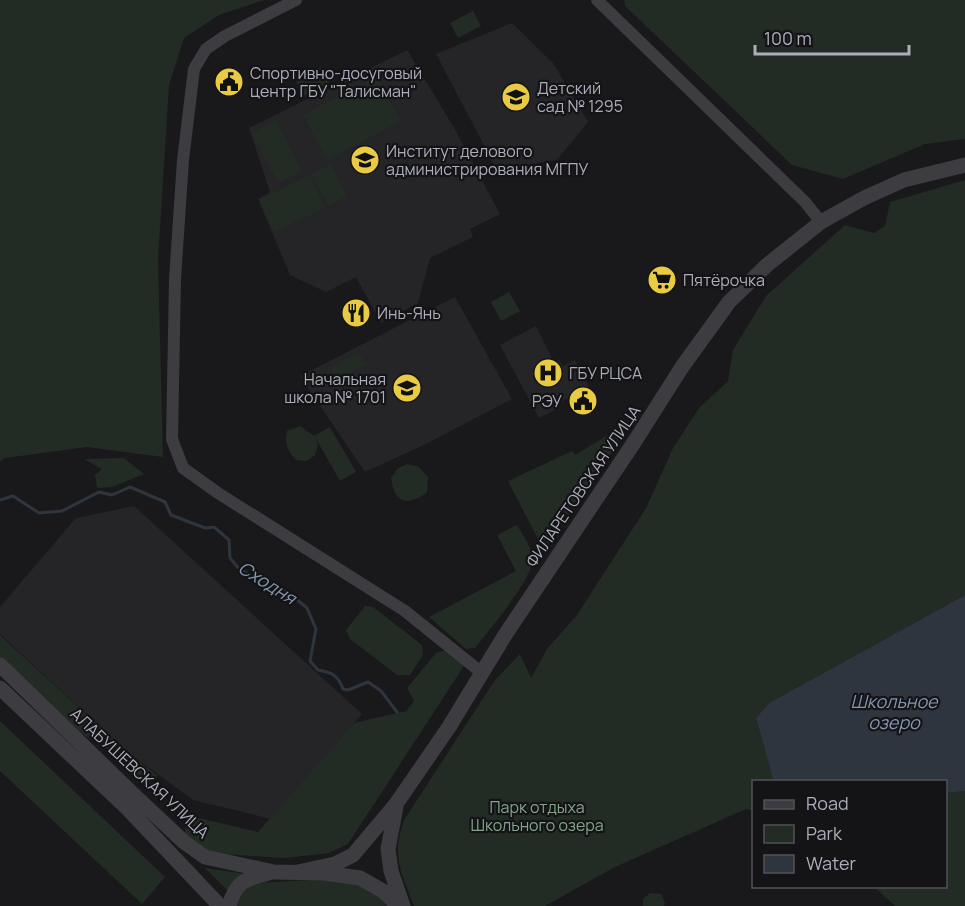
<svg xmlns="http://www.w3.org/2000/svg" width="965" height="906" viewBox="0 0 965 906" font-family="Manrope,sans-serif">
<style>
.built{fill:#252528}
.green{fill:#232b25}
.water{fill:#2f353e}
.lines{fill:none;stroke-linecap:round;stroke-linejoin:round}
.stream{stroke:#2f353e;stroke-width:3}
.minor{stroke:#3c3c41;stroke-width:12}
.tertiary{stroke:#3c3c41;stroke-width:15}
.labels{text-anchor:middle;stroke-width:4.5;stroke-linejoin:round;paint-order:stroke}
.poi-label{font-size:16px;fill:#acaeba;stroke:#141416;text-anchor:start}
.street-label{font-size:16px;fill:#acaeba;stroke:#141416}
.park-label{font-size:16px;fill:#84a38b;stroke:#141416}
.water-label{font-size:18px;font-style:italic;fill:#8596b2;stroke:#141416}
</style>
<rect width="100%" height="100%" fill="#19191b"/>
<!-- built -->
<path class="built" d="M512,23L553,63L588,122L557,160L497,170L436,54Z
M407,50L453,126L500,214L470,229L473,237L430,258L418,303L381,323L356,277L326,292L290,275L258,199L270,192L249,128Z
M455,297L512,399L426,444L365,472L300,376Z
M536,326L554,362L559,360L563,366L575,360L589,387L553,406L555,410L539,418L500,345Z
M134,506L362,714L271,819L193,800L125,750L0,634V607L76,518Z"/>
<!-- green -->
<path class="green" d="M0,0H264L219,15L184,38L169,85L158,259L163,457L87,447L5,458L0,461Z
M624,0H965V139L925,144L843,179L792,165L625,6Z
M473,11L481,26L458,38L450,23Z
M321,67L329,82L304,96L296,81Z
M377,76L401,121L327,160L303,115Z
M276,120L302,171L278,183L252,133Z
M331,164L347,196L328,206L311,174Z
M310,175L325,208L274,232L259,200Z
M965,180V595L769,703L756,718L773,779L776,781L754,782L753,811L746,809L615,867L545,906H414C401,871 391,857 404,820L495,680L520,654L531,678L547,649L577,615L646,508L673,448L699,408L728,381L733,350L766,296L845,225L874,233L885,226L890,202Z
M509,292L520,311L501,321L491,302Z
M359,353L365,365L338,379L331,367Z
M300,426L314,436L330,427L356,472L340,481L315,437L318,445L315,455L307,461L296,460C288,451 284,443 287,431Z
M615,431L619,438V442L548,545L540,543L508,481L572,451L575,455Z
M124,458L144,474L112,487L97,488L95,475L102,469L84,459Z
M407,464L419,467L428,477L427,493C406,506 395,504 391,478L398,468Z
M517,525C522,534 533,549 533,559C532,579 489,631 475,648L466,649L429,617L516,571L497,535Z
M365,606L373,607L422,645L423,655L410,675H397L350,639L346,630Z
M0,635L126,751L158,776L148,784L109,750L76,730L0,658Z
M446,650L464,666L348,844L329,853L284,858L207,853L185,834L186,815L258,832L354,723L406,711L414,701L407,688L436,653Z
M0,721L165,877L142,904L0,771Z
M965,791V906H895L874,887L946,886V793Z
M205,868L246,874L229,892Z
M310,880C336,880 372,881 386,906H235L239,894L254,883Z
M650,893L661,894L665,903L664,906H643V899Z"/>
<!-- water -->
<path class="water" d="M965,595V791L946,793V782H776L773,779L756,718L769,703Z"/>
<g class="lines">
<!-- stream -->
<path class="stream" d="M0,500L13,496L39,513L62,511L99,492L112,495L130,487L165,502L171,515L205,528L214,527L229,540L230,558L240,570L270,583L289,593L307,608L316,629L310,661L318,670C331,672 338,675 343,689L348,690L368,682L381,691L397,712"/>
<!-- minor -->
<path class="minor" d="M296,0L225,36L206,49L194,69L183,160L175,279L172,439L183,468L218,493L405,611L482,673
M597,0L805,202L821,222"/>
<!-- tertiary -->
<path class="tertiary" d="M0,665L137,798L184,842L205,857L274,872L324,873L360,878L383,891L398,906
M0,688L127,808L220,906
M396,807L388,849L391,871L403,906
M298,872L335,864L353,855L396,804L449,727L505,635L635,441L682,367L729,302L767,265L821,222L864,198L904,180L965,165
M229,906C236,881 245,879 269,873"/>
</g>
<!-- icons -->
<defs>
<g id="civic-disc" transform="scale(1.5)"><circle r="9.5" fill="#e8cb43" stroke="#141416"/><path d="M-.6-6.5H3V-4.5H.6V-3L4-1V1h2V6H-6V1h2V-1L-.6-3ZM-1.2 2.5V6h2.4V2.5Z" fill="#111"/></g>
<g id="school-disc" transform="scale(1.5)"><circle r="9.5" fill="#e8cb43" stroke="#141416"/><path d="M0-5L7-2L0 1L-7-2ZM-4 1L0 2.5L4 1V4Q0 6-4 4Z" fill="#111"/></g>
<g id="university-disc" transform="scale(1.5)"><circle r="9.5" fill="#e8cb43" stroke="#141416"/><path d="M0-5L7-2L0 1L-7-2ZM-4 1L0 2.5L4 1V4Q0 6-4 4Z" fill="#111"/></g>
<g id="supermarket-disc" transform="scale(1.5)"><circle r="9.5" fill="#e8cb43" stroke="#141416"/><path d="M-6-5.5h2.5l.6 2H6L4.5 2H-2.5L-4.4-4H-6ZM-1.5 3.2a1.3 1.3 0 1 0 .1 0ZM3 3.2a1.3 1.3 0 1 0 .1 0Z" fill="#111"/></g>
<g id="restaurant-disc" transform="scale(1.5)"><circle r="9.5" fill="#e8cb43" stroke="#141416"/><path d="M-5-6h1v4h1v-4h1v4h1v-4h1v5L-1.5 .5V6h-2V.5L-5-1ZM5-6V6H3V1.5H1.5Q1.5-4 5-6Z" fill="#111"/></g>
<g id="hospital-disc" transform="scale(1.5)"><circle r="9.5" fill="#e8cb43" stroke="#141416"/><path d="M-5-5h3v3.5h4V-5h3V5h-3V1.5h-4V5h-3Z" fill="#111"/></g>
</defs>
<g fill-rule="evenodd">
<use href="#civic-disc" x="229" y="82"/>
<use href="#school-disc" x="516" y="97"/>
<use href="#university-disc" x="365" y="160"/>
<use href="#supermarket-disc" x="662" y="280"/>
<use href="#restaurant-disc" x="356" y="313"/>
<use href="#hospital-disc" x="548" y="373"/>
<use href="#school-disc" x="407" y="388"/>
<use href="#civic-disc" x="583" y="401"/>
</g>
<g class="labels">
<!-- poi labels -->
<g class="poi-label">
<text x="250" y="79">Спортивно-досуговый<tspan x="250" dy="18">центр ГБУ "Талисман"</tspan></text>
<text x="537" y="94">Детский<tspan x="537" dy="18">сад № 1295</tspan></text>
<text x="386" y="157">Институт делового<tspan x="386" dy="18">администрирования МГПУ</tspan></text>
<text x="683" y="286">Пятёрочка</text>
<text x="377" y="319">Инь-Янь</text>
<text x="569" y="379">ГБУ РЦСА</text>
<text x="386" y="385" text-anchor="end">Начальная<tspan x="386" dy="18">школа № 1701</tspan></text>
<text x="562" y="407" text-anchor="end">РЭУ</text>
</g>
<!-- street labels -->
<g class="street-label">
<text transform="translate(583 486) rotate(-56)" y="6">ФИЛАРЕТОВСКАЯ УЛИЦА</text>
<text transform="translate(140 773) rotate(43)" y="6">АЛАБУШЕВСКАЯ УЛИЦА</text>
</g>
<!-- park labels -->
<g class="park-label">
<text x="537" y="813">Парк отдыха<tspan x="537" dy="18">Школьного озера</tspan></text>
</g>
<!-- water labels -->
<g class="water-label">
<text transform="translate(267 583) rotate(32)" y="6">Сходня</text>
<text x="894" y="708">Школьное<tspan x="894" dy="21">озеро</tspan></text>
</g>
</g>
<!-- legend -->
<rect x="752" y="780" width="195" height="108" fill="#141416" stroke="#515258" stroke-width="1.5"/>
<rect x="764" y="800" width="30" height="9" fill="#3c3c41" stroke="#515258" stroke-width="1.5"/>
<text x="806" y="810" font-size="18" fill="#acaeba">Road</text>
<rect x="764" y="825" width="30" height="18" fill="#232b25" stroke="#515258" stroke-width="1.5"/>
<text x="806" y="840" font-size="18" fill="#acaeba">Park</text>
<rect x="764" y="855" width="30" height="18" fill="#2f353e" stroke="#515258" stroke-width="1.5"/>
<text x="806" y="870" font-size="18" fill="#acaeba">Water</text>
<!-- scale -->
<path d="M755 45v9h154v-9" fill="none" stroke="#acaeba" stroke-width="3"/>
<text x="764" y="45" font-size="18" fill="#acaeba" stroke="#141416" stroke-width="4.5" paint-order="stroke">100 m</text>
</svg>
